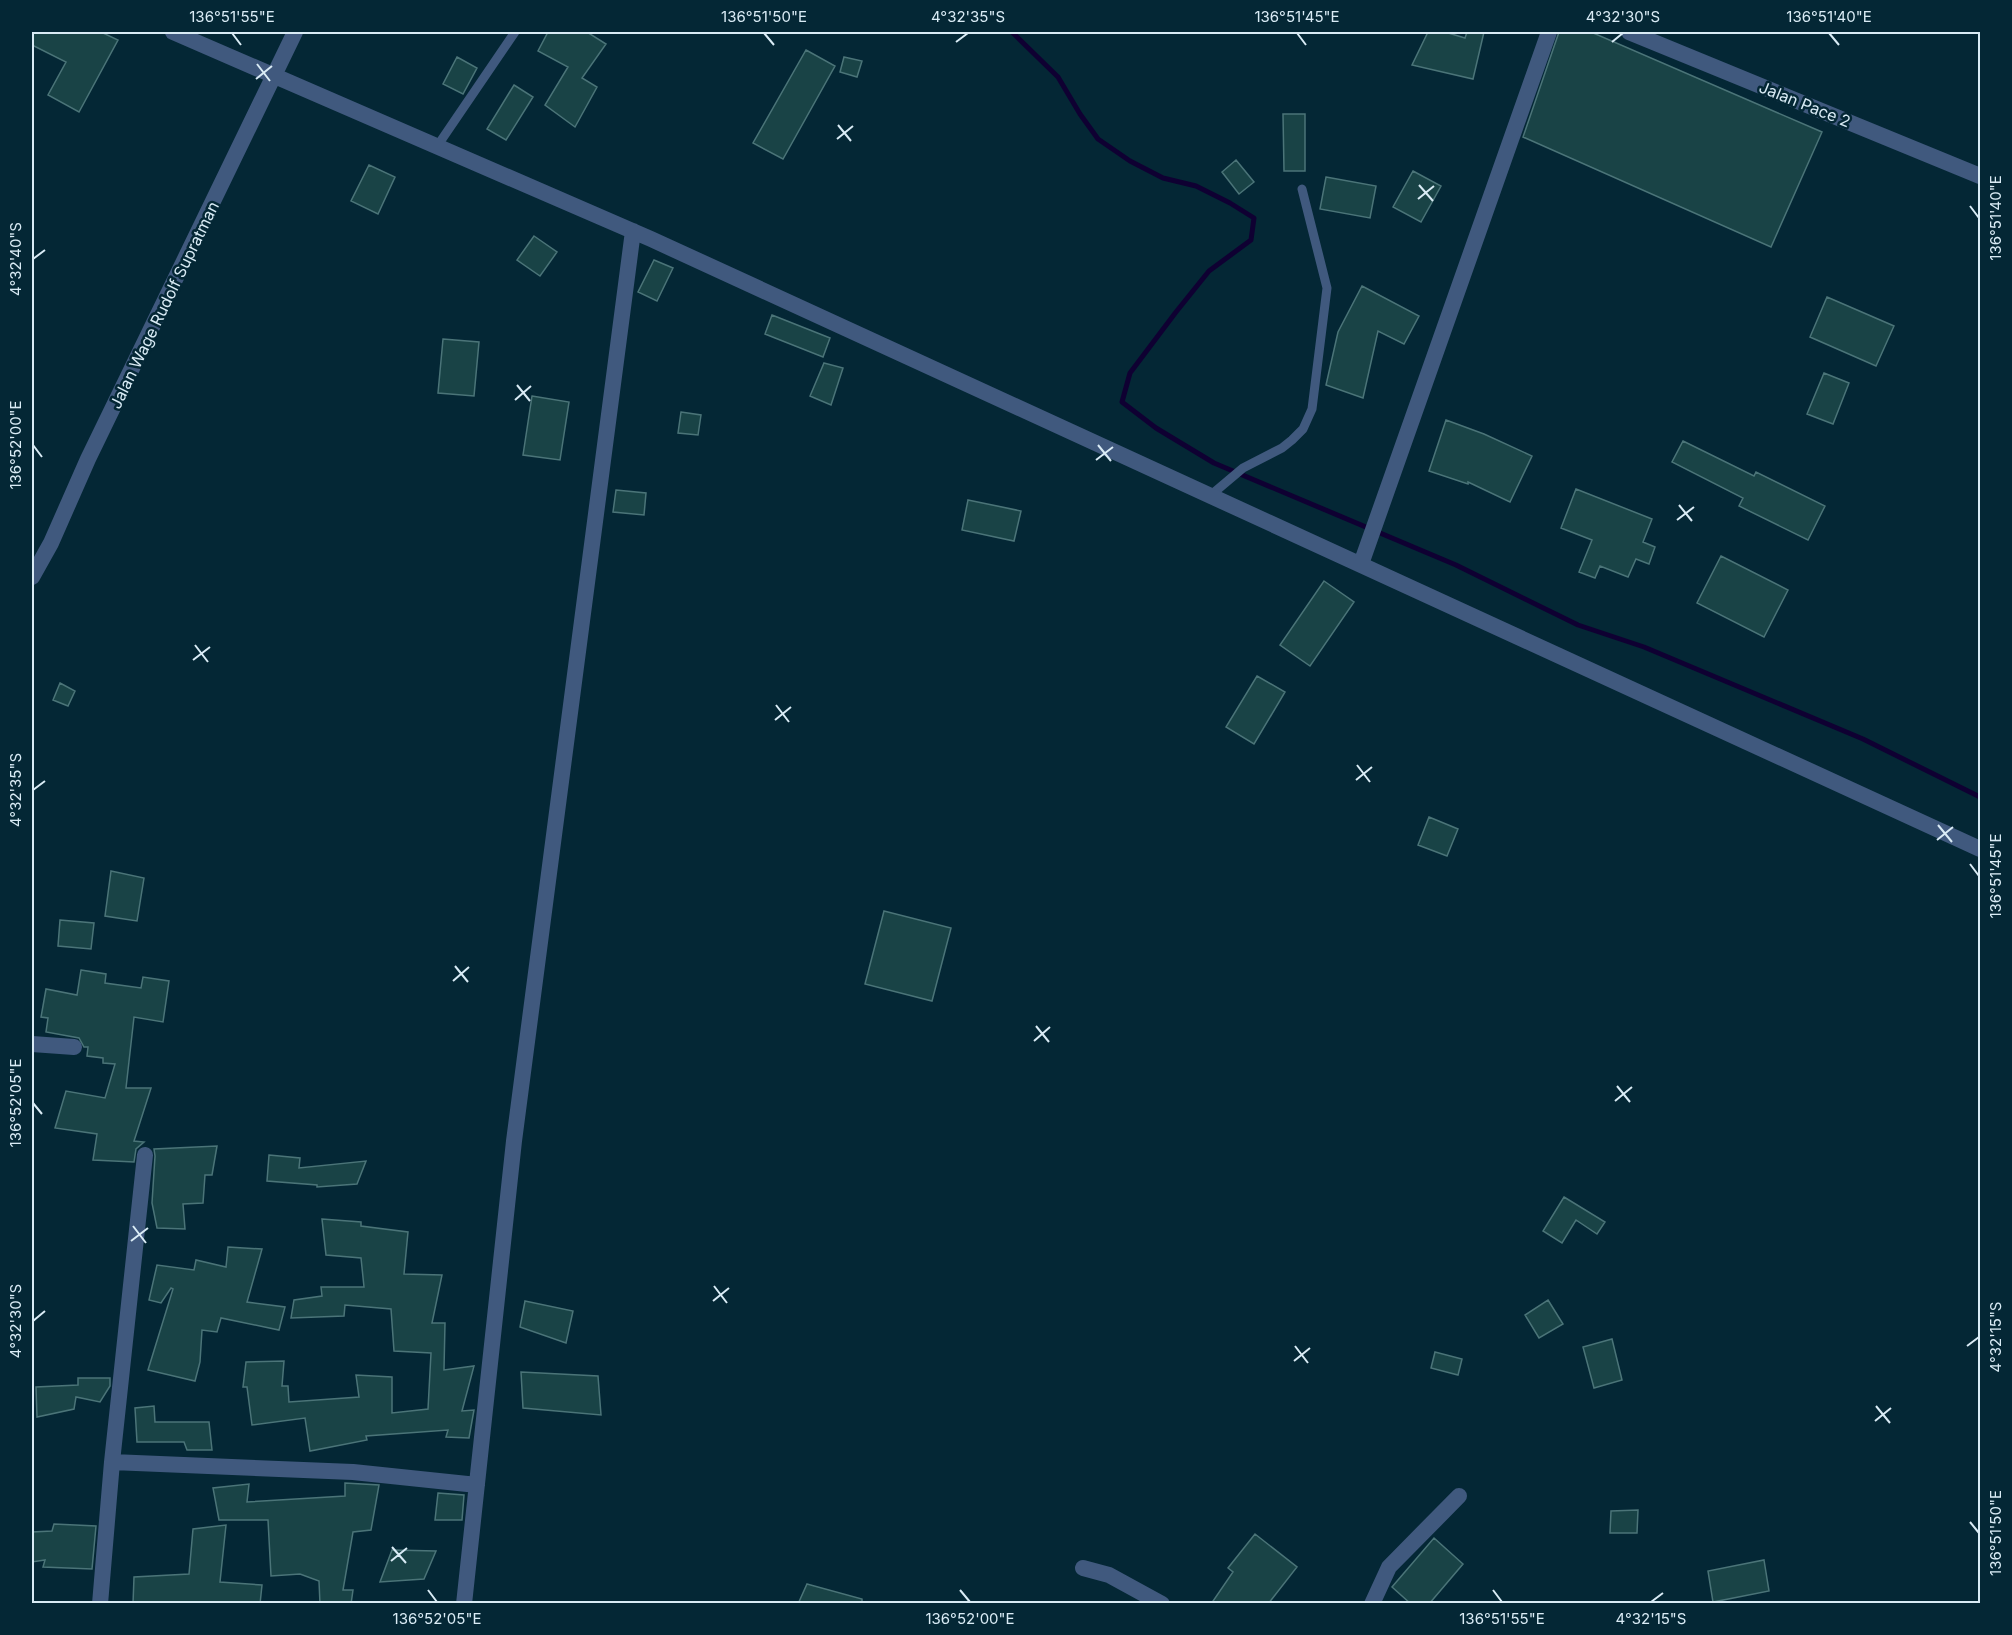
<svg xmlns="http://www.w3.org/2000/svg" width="2012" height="1635" viewBox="0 0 2012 1635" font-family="Inter,sans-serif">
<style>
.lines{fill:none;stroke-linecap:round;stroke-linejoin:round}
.stream{stroke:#0f0032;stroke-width:5}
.building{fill:#194346;stroke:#4b7478;stroke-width:1.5}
.service{stroke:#40597e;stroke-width:9}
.minor{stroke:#40597e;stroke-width:16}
.ticks{fill:none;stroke:#d9ebf5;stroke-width:2}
.labels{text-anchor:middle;stroke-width:5;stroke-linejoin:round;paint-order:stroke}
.street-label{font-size:16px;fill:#d9ebf5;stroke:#042735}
.neatline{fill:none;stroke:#d9ebf5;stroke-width:2}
.ticks-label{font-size:15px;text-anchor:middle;fill:#d9ebf5}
</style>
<rect width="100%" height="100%" fill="#042735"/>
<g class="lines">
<!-- stream -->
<path class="stream" d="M1012,32L1058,77L1080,114L1098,139L1130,161L1163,178L1196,186L1230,203L1254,218L1251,240L1209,271L1176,312L1130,373L1122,402L1156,428L1214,463L1456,565L1578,625L1644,647L1863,739L1980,797"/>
</g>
<!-- building -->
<path class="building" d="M32,32H101L118,40L79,112L48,95L66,62L32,45Z
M548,32H587L606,44L582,78L597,87L575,127L545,105L568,67L538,51Z
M1428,32H1445L1465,38L1467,32H1484L1473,79L1412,65Z
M1559,32H1591L1822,132L1771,247L1523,137Z
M806,50L835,66L783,159L753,143Z
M457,57L477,68L463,94L443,84Z
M844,57L862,61L857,77L840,72Z
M514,85L533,97L506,140L487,129Z
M1283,114H1305V171H1284Z
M1236,160L1254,182L1239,194L1222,172Z
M369,165L395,177L378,214L351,201Z
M1413,171L1441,186L1421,222L1393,207Z
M1326,177L1376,186L1370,218L1320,209Z
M534,236L557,252L540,276L517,260Z
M654,260L673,268L657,301L638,292Z
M1362,286L1419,316L1404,344L1378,331L1363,398L1326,385L1338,332Z
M1827,297L1894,326L1876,366L1810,337Z
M772,315L830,338L823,357L765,334Z
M443,339L479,342L474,396L438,393Z
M824,363L843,368L831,405L810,396Z
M1824,373L1849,383L1833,424L1807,414Z
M532,396L569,402L560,460L523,455Z
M681,412L701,415L698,435L678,433Z
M1446,420L1484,434L1532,456L1510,502L1468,482V484L1429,471Z
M1683,441L1754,476L1756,472L1825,506L1808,540L1739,506L1743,498L1672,462Z
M1576,489L1652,519L1643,542L1655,547L1649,564L1636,559L1628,577L1600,566L1595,578L1579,572L1592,540L1561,528Z
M616,490L646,493L644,515L613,512Z
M968,500L1021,511L1014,541L962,530Z
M1721,556L1788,590L1764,637L1697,603Z
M1324,581L1354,602L1310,666L1280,645Z
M1257,676L1285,692L1254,744L1226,727Z
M60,683L75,691L68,706L53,700Z
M1429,817L1458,829L1447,856L1418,845Z
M111,871L144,878L137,921L105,916Z
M884,911L951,928L932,1001L865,984Z
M60,920L94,923L91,949L58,946Z
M81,970L106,974L105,983L141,988L143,977L169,981L163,1022L134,1017L126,1088H151L134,1141L144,1142L136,1149L134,1162L93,1160L97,1134L55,1128L66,1091L105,1098L115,1064L103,1063V1058L87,1056L88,1047H84L79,1038L46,1032L48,1018L41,1017L46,989L77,995Z
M217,1146L212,1175H205L203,1203L183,1204L185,1229L157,1228L152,1203L155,1156L154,1149Z
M269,1155L300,1158L299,1168L366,1161L357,1184L317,1187V1185L267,1181Z
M1564,1197L1605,1222L1597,1234L1576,1220L1562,1243L1543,1231Z
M322,1219L361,1222V1226L408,1232L404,1274L442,1275L432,1323H445L444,1370L474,1366L462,1411L474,1410L469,1438L446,1437L448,1430L366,1436L367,1440L310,1451L305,1418L252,1425L247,1387H243L246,1362L284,1361L282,1386H288L289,1402L359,1397L356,1375L392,1377V1413L428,1409L431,1353L394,1351L391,1309L345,1305L344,1316L291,1318L294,1300L322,1296L321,1287H364L361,1258L326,1255Z
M228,1247L262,1249L247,1302L285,1307L279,1330L221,1318L217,1332L202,1330L200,1362L195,1381L148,1370L173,1289L171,1288L161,1303L149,1300L157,1265L194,1270L196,1260L226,1267Z
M1548,1300L1563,1324L1539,1338L1525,1315Z
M525,1301L573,1311L566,1343L520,1327Z
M1612,1339L1622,1380L1594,1388L1583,1347Z
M1435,1352L1462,1359L1458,1375L1431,1368Z
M521,1372L598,1376L601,1415L523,1408Z
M78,1378H110V1386L100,1402L76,1397L74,1409L37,1417L36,1387L78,1385Z
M154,1406L155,1422H209L212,1450H187L184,1442H137L135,1408Z
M345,1483L379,1485L371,1530L353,1532L343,1590H353L351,1604H320L319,1581L300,1574L271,1576L268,1520H219L213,1488L249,1484L247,1502L345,1496Z
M438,1493L464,1495L462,1520H435Z
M1638,1510L1637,1533H1610L1611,1511Z
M54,1524L96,1526L92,1569L43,1567L45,1560L32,1562V1532L52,1531Z
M226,1525L220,1582L262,1585L260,1604H133L134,1577L189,1574L193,1529Z
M1255,1534L1297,1567L1268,1604H1211L1233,1572L1228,1568Z
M1434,1538L1463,1564L1429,1604H1411L1392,1587Z
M392,1550L436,1551L424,1579L380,1582Z
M1764,1560L1769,1591L1713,1602L1708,1571Z
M807,1584L862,1599V1604H798Z"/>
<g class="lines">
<!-- service -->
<path class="service" d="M438,145L515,32
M1211,495L1243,468L1282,448L1292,440L1303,429L1312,409L1327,288L1302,189"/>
<!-- minor -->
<path class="minor" d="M173,32L651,239L1980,849
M1629,32L1980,176
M1361,564L1549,32
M32,577L51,543L88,459L295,32
M32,1044L74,1047
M112,1462L353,1472L477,1485
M1083,1568L1109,1575L1162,1604
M100,1604L112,1462L145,1155
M464,1604L514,1141L633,231
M1372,1604L1389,1567L1459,1496"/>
</g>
<!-- ticks -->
<path class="ticks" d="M232,33L241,45M764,33L774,45M1297,33L1306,45M1829,33L1839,45M956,42L968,33M1612,42L1623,33M257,64L270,81M256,79L272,66M838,125L851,141M837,139L853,126M1419,185L1433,201M1418,199L1434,186M1970,206L1979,218M33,259L45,250M517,385L530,401M515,400L531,386M33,445L42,457M1098,445L1111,461M1096,460L1113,447M1679,505L1692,521M1677,520L1694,507M195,645L208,662M193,660L210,647M776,705L789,722M775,720L791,707M1357,765L1370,782M1356,780L1372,767M33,790L45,781M1938,825L1952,842M1937,840L1953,827M1970,864L1979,876M455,966L468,982M453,981L469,967M1036,1026L1049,1042M1034,1041L1050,1027M1617,1086L1630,1102M1615,1101L1632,1087M33,1103L42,1114M133,1226L146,1243M131,1241L148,1228M714,1286L727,1303M713,1301L729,1288M33,1321L45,1311M1295,1346L1308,1363M1967,1346L1979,1337M1294,1361L1310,1348M1876,1406L1890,1423M1875,1421L1891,1408M1970,1522L1979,1533M392,1547L406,1563M391,1561L407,1548M428,1590L437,1602M960,1590L970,1602M1493,1590L1502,1602M1651,1602L1663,1593"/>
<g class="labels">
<!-- street labels -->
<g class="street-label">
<text transform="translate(1805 104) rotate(22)" y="6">Jalan Pace 2</text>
<text transform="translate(164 305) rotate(-64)" y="6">Jalan Wage Rudolf Supratman</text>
</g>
</g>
<!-- border -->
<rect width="2012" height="1635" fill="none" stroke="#042735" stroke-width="66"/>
<rect x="33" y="33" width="1946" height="1569" class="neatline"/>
<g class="ticks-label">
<text x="232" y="22">136°51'55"E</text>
<text x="764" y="22">136°51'50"E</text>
<text x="968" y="22">4°32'35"S</text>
<text x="1297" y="22">136°51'45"E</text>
<text x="1623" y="22">4°32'30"S</text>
<text x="1829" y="22">136°51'40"E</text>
<text transform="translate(1996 218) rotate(-90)" y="5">136°51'40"E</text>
<text transform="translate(16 259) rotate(-90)" y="5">4°32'40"S</text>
<text transform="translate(16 445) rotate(-90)" y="5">136°52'00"E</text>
<text transform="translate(16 790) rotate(-90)" y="5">4°32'35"S</text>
<text transform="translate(1996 876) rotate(-90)" y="5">136°51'45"E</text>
<text transform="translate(16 1103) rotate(-90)" y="5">136°52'05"E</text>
<text transform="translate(16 1321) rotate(-90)" y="5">4°32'30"S</text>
<text transform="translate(1996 1337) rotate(-90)" y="5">4°32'15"S</text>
<text transform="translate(1996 1533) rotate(-90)" y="5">136°51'50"E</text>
<text x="437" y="1624">136°52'05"E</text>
<text x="970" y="1624">136°52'00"E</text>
<text x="1502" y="1624">136°51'55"E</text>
<text x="1651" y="1624">4°32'15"S</text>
</g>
</svg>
